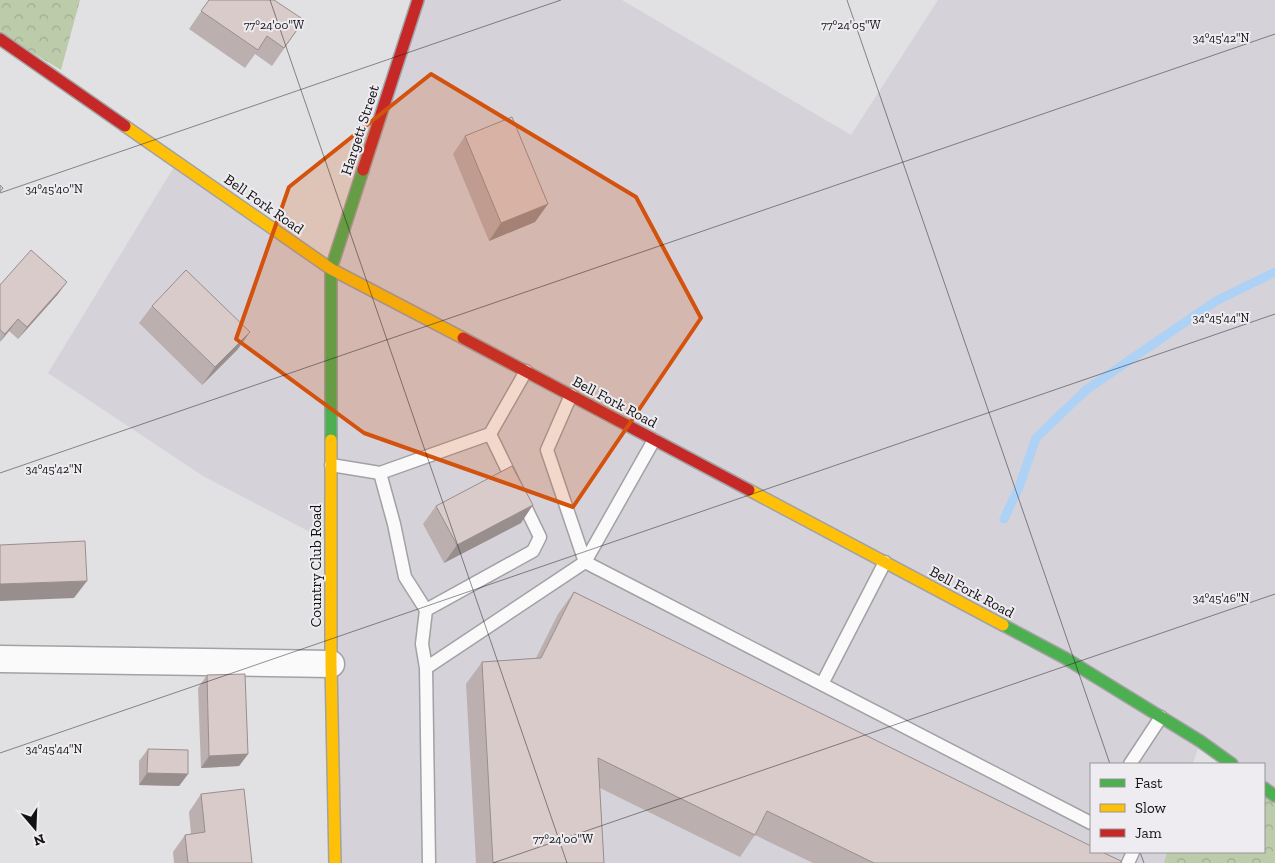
<svg xmlns="http://www.w3.org/2000/svg" width="1275" height="863" viewBox="0 0 1275 863" font-family="'Zilla Slab',serif">
<style>
.built{fill:#d5d2d9}
.forest{fill:url(#forest-crowns)}
.lines{fill:none;stroke-linecap:round;stroke-linejoin:round}
.stream{stroke:#add2f5;stroke-width:9}
.lane-casing{stroke:#a2a1a3;stroke-width:15}
.street-casing{stroke:#a2a1a3;stroke-width:29}
.fast-casing{stroke:#a2a1a3;stroke-width:14}
.slow-casing{stroke:#a2a1a3;stroke-width:14}
.jam-casing{stroke:#a2a1a3;stroke-width:14}
.lane{stroke:#fafafb;stroke-width:12}
.street{stroke:#fafafb;stroke-width:26}
.fast{stroke:#4caf50;stroke-width:11}
.slow{stroke:#ffc107;stroke-width:11}
.jam{stroke:#c62828;stroke-width:11}
.wall{fill:#bbafaf}
.shaded-wall{fill:#998e8e}
.building{fill:#dacbcb;stroke:#998e8e}
.marked{fill:#d3520d;fill-opacity:0.2;stroke:#d3520d;stroke-width:4;stroke-linejoin:round}
.ticks{fill:none;stroke:#121213;stroke-width:1;stroke-opacity:0.45}
.labels{text-anchor:middle;stroke-width:4;stroke-linejoin:round;paint-order:stroke}
.street-label{font-size:15px;fill:#121213;stroke:#eeecf0}
.ticks-label{font-size:12px;text-anchor:middle;fill:#121213;stroke:#eeecf0;stroke-width:4;stroke-linejoin:round;paint-order:stroke}
</style>
<defs>
<pattern id="forest-crowns" width="20" height="18" patternUnits="userSpaceOnUse" patternTransform="scale(1.25)"><rect width="20" height="18" fill="#bccbaa"/><path d="M2 6a3 3 0 1 1 6 0M12 15a3 3 0 1 1 6 0" fill="none" stroke="#a1ad91"/></pattern>
</defs>
<rect width="100%" height="100%" fill="#e1e0e2"/>
<!-- built -->
<path class="built" d="M418,0H622L851,135L938,0H1275V796L1264,788V764H1232L1200,741L1193,764H1091V852H1167L1164,863H336L331,543L203,476L48,373L177,162L330,268Z"/>
<!-- forest -->
<path class="forest" d="M0,0H80L61,70L0,33Z
M1264,788L1275,796V863H1164L1167,852H1264Z"/>
<g class="lines">
<!-- stream -->
<path class="stream" d="M1004,519L1019,487L1036,438L1086,390L1216,301L1275,272"/>
<!-- lane casing -->
<g class="lane-casing">
<path id="lane" d="M654,440L585,562L1091,823
M331,465L380,473L394,524L405,577L426,610L533,551L540,537L490,434
M380,473L490,434L526,371
M426,610L422,644L426,668
M822,684L885,562
M1130,764L1161,717
M429,863L426,668L585,562L547,450L571,395
M1128,863L1133,852"/>
</g>
<!-- street casing -->
<g class="street-casing">
<path id="street" d="M0,659L331,664"/>
</g>
<!-- fast casing -->
<g class="fast-casing">
<path id="fast" d="M331,440V269L363,170
M1003,625L1065,658L1200,741L1232,764
M1264,788L1275,796"/>
</g>
<!-- slow casing -->
<g class="slow-casing">
<path id="slow" d="M125,126L331,269L463,338
M331,440V664L335,863
M749,490L1003,625"/>
</g>
<!-- jam casing -->
<g class="jam-casing">
<path id="jam" d="M0,39L125,126
M363,170L418,0
M463,338L749,490"/>
</g>
<!-- lane -->
<use href="#lane" class="lane"/>
<!-- street -->
<use href="#street" class="street"/>
<!-- fast -->
<use href="#fast" class="fast"/>
<!-- slow -->
<use href="#slow" class="slow"/>
<!-- jam -->
<use href="#jam" class="jam"/>
</g>
<!-- wall -->
<path class="wall" d="M209,0L304,20L272,66L255,54L245,68L189,29Z
M465,136L548,204L535,222L489,241L453,154Z
M0,285L58,294L18,339L9,331L0,342Z
M152,306L238,349L202,385L139,323Z
M436,506L521,523L444,563L423,524Z
M574,592L1121,863H813L755,835L740,857L600,788L604,863H476L466,684L482,662L536,658L558,614Z
M207,675L248,754L239,766L201,768L198,688Z
M148,749L188,774L179,786L139,785V761Z
M201,794L252,863H174L173,852L185,835L191,834L189,812Z"/>
<!-- shaded-wall -->
<path class="shaded-wall" d="M548,204L535,222L489,241L501,223Z
M67,282L58,294L18,339L27,327Z
M18,319L9,331L0,342L5,334Z
M250,332L238,349L202,385L215,367Z
M533,505L521,523L444,563L457,545Z
M87,581L74,598L0,601V584Z
M248,754L239,766L201,768L209,756Z
M147,773L188,774L179,786L139,785Z"/>
<!-- building -->
<path class="building" d="M209,0H274L304,20L284,48L267,36L258,50L201,11Z
M512,117L548,204L501,223L465,136Z
M0,185L3,188L0,192Z
M31,250L67,282L27,327L18,319L5,334L0,330V285Z
M186,270L250,332L215,367L152,306Z
M512,466L533,505L457,545L436,506Z
M85,541L87,581L0,584V545Z
M574,592L1091,846V852H1102L1121,861V863H874L767,811L755,835L598,758L604,863H493L482,662L541,658Z
M245,674L248,754L209,756L207,675Z
M148,749L188,750V774L147,773Z
M244,789L252,863H188L185,835L205,832L201,794Z"/>
<!-- marked area -->
<path class="marked" d="M431,74L636,197L701,318L573,507L364,433L236,339L289,187Z"/>
<!-- ticks -->
<path class="ticks" d="M270,0L567,863M847,0L1110,764M0,193L561,0M0,473L1275,34M0,753L1275,314M1140,852L1144,863M493,863L1275,594"/>
<g class="labels">
<!-- street labels -->
<g class="street-label">
<text transform="translate(360 130) rotate(-72)" y="5">Hargett Street</text>
<text transform="translate(264 204) rotate(35)" y="5">Bell Fork Road</text>
<text transform="translate(615 402) rotate(28)" y="5">Bell Fork Road</text>
<text transform="translate(316 566) rotate(-90)" y="5">Country Club Road</text>
<text transform="translate(972 592) rotate(28)" y="5">Bell Fork Road</text>
</g>
</g>
<g class="ticks-label">
<text x="274" y="29">77°24'00"W</text>
<text x="851" y="29">77°24'05"W</text>
<text x="1221" y="42">34°45'42"N</text>
<text x="54" y="193">34°45'40"N</text>
<text x="1221" y="322">34°45'44"N</text>
<text x="54" y="473">34°45'42"N</text>
<text x="1221" y="602">34°45'46"N</text>
<text x="54" y="753">34°45'44"N</text>
<text x="563" y="843">77°24'00"W</text>
</g>
<!-- legend -->
<rect x="1090" y="763" width="175" height="90" fill="#eeecf0" stroke="#969598"/>
<rect x="1100" y="779" width="25" height="8" fill="#4caf50" stroke="#969598"/>
<text x="1135" y="788" font-size="15" fill="#121213">Fast</text>
<rect x="1100" y="804" width="25" height="8" fill="#ffc107" stroke="#969598"/>
<text x="1135" y="813" font-size="15" fill="#121213">Slow</text>
<rect x="1100" y="829" width="25" height="8" fill="#c62828" stroke="#969598"/>
<text x="1135" y="838" font-size="15" fill="#121213">Jam</text>
<!-- north arrow -->
<g transform="translate(35 828) rotate(161)" stroke="#eeecf0" stroke-width="4" paint-order="stroke">
<path d="M0-4L9 19L0 12L-9 19Z" fill="#121213"/>
<text y="-8" font-size="14" font-weight="bold" text-anchor="middle" fill="#121213">N</text>
</g>
</svg>
